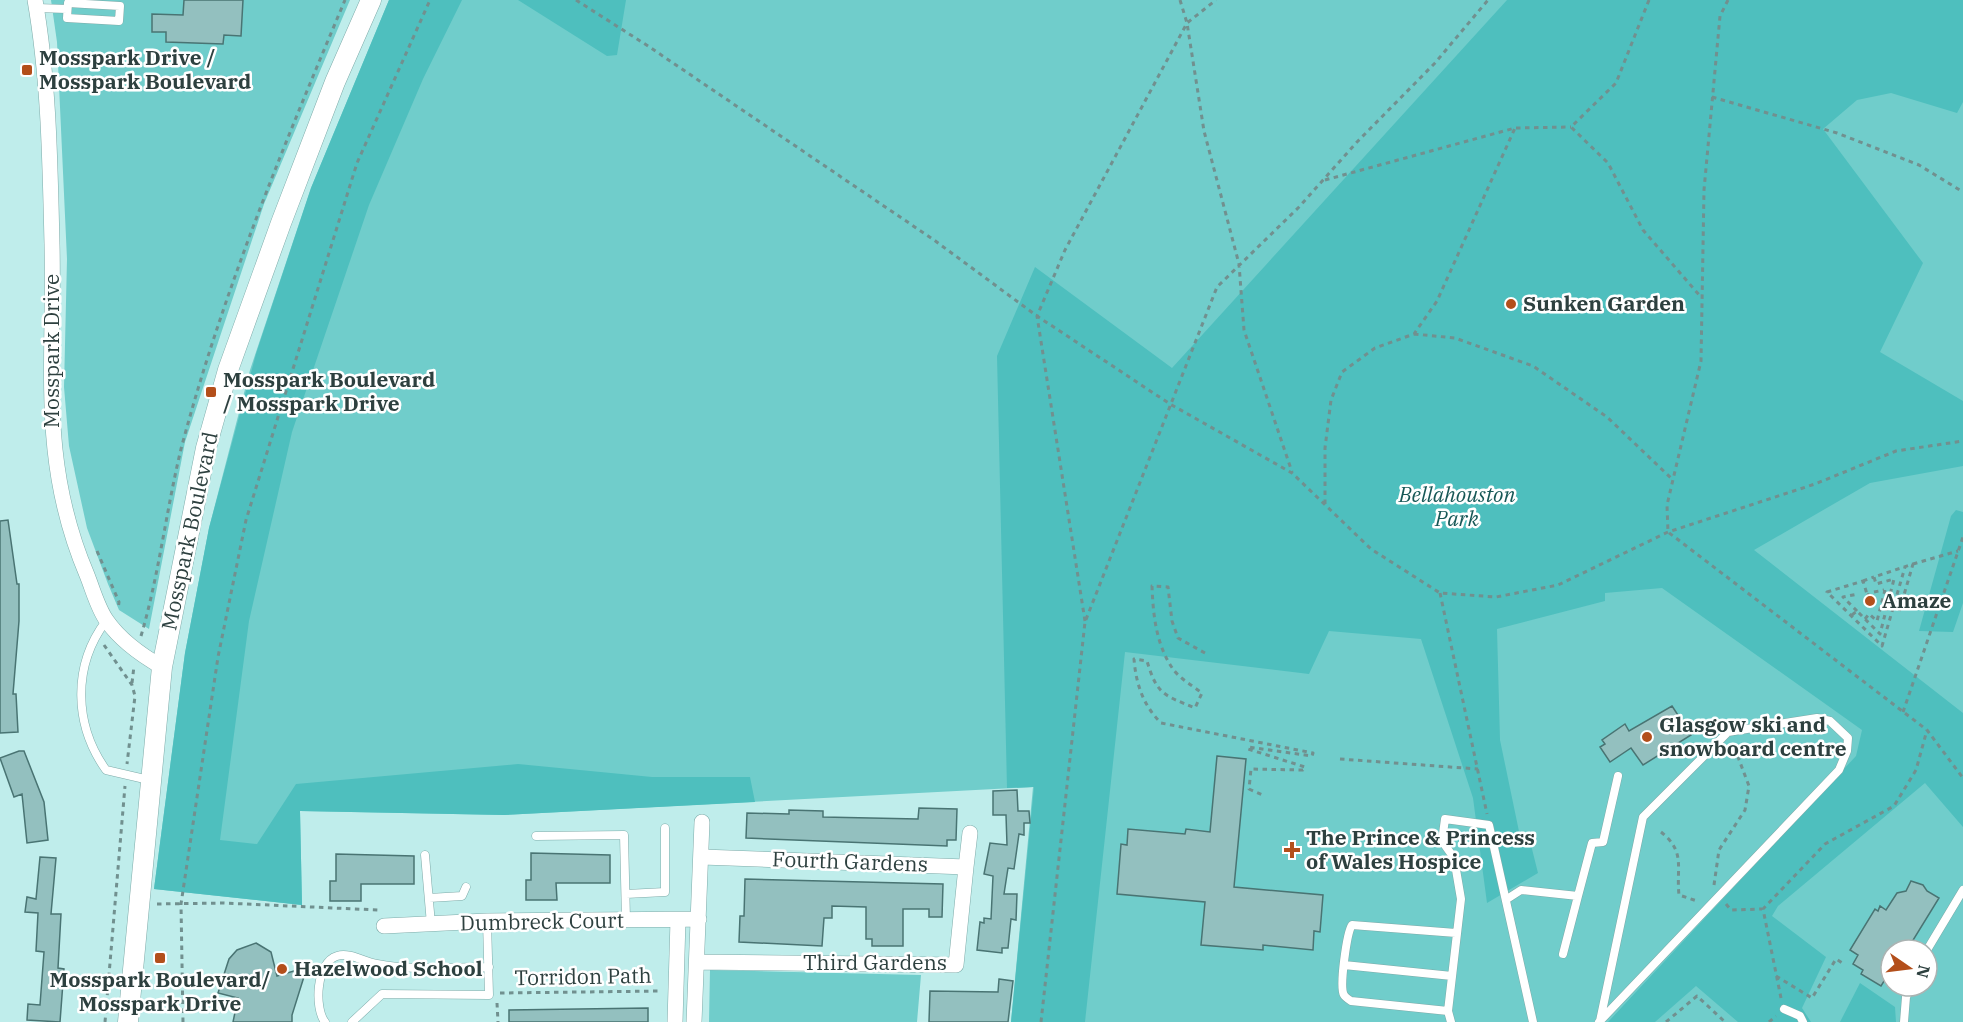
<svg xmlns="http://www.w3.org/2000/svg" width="1963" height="1022" viewBox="0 0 1963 1022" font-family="'IBM Plex Serif',serif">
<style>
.green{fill:#70cdcb;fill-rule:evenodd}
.forest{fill:#4ebfbe}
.building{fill:#93c0bf;stroke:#497473;stroke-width:1.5}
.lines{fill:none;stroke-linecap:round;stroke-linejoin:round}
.service-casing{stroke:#7eaba9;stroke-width:9}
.minor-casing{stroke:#7eaba9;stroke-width:16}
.tertiary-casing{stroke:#7eaba9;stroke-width:21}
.path{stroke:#71908f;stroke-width:3;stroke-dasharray:4.5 4.5;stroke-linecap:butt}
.service{stroke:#fff;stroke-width:8}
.minor{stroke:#fff;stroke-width:15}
.tertiary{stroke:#fff;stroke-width:20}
.poi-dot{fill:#b34f1b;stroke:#fff;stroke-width:2}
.labels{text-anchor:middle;stroke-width:5;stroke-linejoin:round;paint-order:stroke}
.poi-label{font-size:21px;font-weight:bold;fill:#2d403f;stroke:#fff;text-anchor:start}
.street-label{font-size:21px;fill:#2d403f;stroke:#fff}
.park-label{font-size:21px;font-style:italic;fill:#175857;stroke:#fff}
</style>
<rect width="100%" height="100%" fill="#bfedeb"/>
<!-- green -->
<path class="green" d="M51,0H350L264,204L185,442L149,629L119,610L108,584L87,528L69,446L64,387L67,259L57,42Z
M389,0H1963V1022H1011L1033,787L504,815L300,811L302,905L154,889L185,653L209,528L250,370L311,188ZM1891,950H1927V986H1891Z
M710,970L921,975L917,1022H709Z"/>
<!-- forest -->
<path class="forest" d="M389,0H462L423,79L369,205L292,432L249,621L220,840L257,844L296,784L518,764L652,777H750L755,802L504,815L300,811L302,905L154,889L185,653L209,528L256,354L311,188Z
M518,0H626L617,55L607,56Z
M1507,0H1963V102L1957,113L1891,93L1857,100L1823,129L1923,263L1880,352L1963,401V466L1870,483L1754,550L1963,713V827L1925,783L1778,906L1772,916L1826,957L1802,1008L1811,1022H1738L1696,986L1655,1022H1608L1856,756L1862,730L1662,588L1605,593V601L1497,629L1500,740L1521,841H1530L1538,873L1487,903L1473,798L1421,639L1329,631L1309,674L1125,652L1085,1022H1011L1034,787L1007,788L997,356L1035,267L1172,368Z
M1956,510L1963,512V603L1953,632L1919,631L1951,516Z
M1860,983L1895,1007L1896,1022H1840Z"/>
<!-- building -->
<path class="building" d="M184,0H243L241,36L224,35L223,44L166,42V32H152V14L183,15Z
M8,520L17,584H19V621L13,694H16L18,732L0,733V521Z
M1672,706L1691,735L1643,765L1631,748L1610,762L1600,747L1605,744L1602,740L1625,724L1629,731Z
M19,751H24L44,802L48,840L27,843L22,794L14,797L0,758Z
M1217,756L1246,759L1234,887L1323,895L1320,932L1314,931L1313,950L1263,945V950L1201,945L1205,902L1117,894L1121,844L1127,845L1128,829L1185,834L1186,829L1210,832Z
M1017,790L1018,811H1029L1030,823H1024V835L1019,834L1014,869L1008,868L1004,894H1017L1016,920L1011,919L1008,948H1002V953L977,950L980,922L984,923V918L991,919L993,876L984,874L990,843L1007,845L1006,815H993V791Z
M919,808L957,809L956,840H947V846L746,838L747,813L789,814V810L823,811V817L918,819Z
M531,853L610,855V883H556L557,900H526V880H531Z
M336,854L414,856V884H361V901H330V881H336Z
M40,857L56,858L51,914H61L58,968L64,969L60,1022L27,1020L28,1004L40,1005L44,952L36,951L38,913L25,912L27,897L36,899Z
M745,879L943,884L942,917H929V909H903V946H872V939H866V907L832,906V918H824L822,946L739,942L740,916H744Z
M1911,881L1923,885L1927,891L1939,898L1907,950H1891V970L1881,986L1861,974L1863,970L1853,964L1858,955L1850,950L1875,909L1878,911L1880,906L1886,910L1897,893L1906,891Z
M256,943L271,952L277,976L307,967L292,1015V1022H233L238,998L218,993L229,959L237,950Z
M999,979L1013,981L1008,1022H929L930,991L998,992Z
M648,1008V1022H509V1010Z"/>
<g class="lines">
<!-- service casing -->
<g class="service-casing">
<path id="service" d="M68,3L120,6L119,21L67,18Z
M37,8L67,9
M106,621C72,666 74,725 106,770L149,780
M536,836L624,835L626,920
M425,855L431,924
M626,894L665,892V828
M1578,896L1592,843L1603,842L1618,776
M429,898L462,896L466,887
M1507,899L1521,890L1578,896L1563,954
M1927,950L1963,890
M1344,965L1452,976
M1784,1009L1800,1016L1803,1022
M1448,1011L1351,1001C1348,999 1345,997 1344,995C1339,987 1347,932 1352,925L1456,933
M325,1022C314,1008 316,962 337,956C350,952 364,962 377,964C412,971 453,967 489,967
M352,1022L382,994L489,995L487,921
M1451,1022L1448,1011L1461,899L1454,858L1442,841L1445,819L1489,825L1533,1022
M1599,1022L1839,770L1847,751L1848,738L1830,721L1817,718L1728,732L1643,817L1600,1021
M1904,1022L1906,997L1911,986"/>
</g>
<!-- minor casing -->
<g class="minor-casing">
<path id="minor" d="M35,0C49,80 50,163 52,244C55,364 38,460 87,575C93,590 98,609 107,621C121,641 141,655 162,667
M702,857L966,867L970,833
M384,926L487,921L699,919
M697,962L956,965L966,867
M675,1022L678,920
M694,1022L702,822"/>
</g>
<!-- tertiary casing -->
<g class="tertiary-casing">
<path id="tertiary" d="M128,1022L162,667L206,448L228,370L281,223L335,82L371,0"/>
</g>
<!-- path -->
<path class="path" d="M576,0L648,46L934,240L1037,316L1170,404L1292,473L1371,549L1440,593L1496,597L1558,585L1668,532L1815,484L1896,451L1963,441
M1180,0L1187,23L1204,131L1239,264L1244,330L1292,472
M1649,0L1616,83L1571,127L1608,163L1643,230L1700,296
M1728,0L1720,16L1704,190L1701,361L1667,505L1668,532L1927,730L1963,778
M1712,97L1837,133L1919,165L1963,192
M1325,180L1515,128L1571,127
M1414,334L1455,338L1533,366L1607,417L1672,479
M1325,504V448L1331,400L1342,372L1375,348L1414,334L1437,301L1515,128
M97,551L119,602L118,609
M1913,564L1958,551
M1863,581L1874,577
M1874,592L1884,590
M1440,593L1487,814
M1867,594L1875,599L1874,606L1866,603L1867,594L1863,581L1827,592L1882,646L1905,567
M1857,611L1843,597L1858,594
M1852,615L1857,611L1880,634L1894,579L1876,584L1874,577L1913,564L1899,612
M1865,619L1869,614L1877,621L1885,590
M1085,621L1037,316L1065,250L1187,23L1216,0
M141,636C159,575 166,511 181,449C222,294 283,147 345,0
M104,645L132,685L135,696L127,764
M1205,653L1178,638L1172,621L1168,587L1152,586C1153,614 1156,645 1173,669C1179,678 1193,686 1202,693L1195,708C1164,695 1157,695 1147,661L1134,659C1136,684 1143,705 1161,723L1313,753L1312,756L1248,747V749L1305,767L1303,770L1251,769L1249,789L1265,796
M132,683L134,666
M1903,712L1963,537
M1340,759L1478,769
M1661,832C1686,852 1676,867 1679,895L1697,901
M1714,885L1719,850L1745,810L1749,786L1738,757
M157,904L224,903L378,910L379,913
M1726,904L1731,910L1762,909
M1776,976L1812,998L1836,959L1844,964
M500,993L661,991
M1781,998L1763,909L1825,844L1894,806L1916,770L1927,730
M497,1003L498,1022
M105,1022L125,786
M183,1022L181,904L218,657L246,520L357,163L430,0
M1041,1022L1085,622L1217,287L1299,207L1357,142L1435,63L1488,0
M1666,1022L1697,996L1725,1022
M1769,1022L1776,1016"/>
<!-- service -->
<use href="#service" class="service"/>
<!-- minor -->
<use href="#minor" class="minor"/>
<!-- tertiary -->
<use href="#tertiary" class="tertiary"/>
</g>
<!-- markers -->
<g class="poi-dot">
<rect x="21" y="64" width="12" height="12" rx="3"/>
<circle cx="1511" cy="304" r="6"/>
<rect x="205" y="386" width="12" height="12" rx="3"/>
<circle cx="1870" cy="601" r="6"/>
<circle cx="1647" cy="737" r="6"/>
<path d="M1289 841h6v6h6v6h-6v6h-6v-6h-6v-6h6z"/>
<rect x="154" y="952" width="12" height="12" rx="3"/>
<circle cx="282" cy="969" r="6"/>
</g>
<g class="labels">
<!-- poi labels -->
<g class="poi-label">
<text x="39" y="65">Mosspark Drive /<tspan x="39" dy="24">Mosspark Boulevard</tspan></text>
<text x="1523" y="311">Sunken Garden</text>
<text x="223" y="387">Mosspark Boulevard<tspan x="223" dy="24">/ Mosspark Drive</tspan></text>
<text x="1882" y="608">Amaze</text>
<text x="1659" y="732">Glasgow ski and<tspan x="1659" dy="24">snowboard centre</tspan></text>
<text x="1306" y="845">The Prince &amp; Princess<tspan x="1306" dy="24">of Wales Hospice</tspan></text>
<text x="294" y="976">Hazelwood School</text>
<text x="160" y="987" text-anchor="middle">Mosspark Boulevard/<tspan x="160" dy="24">Mosspark Drive</tspan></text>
</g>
<!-- street labels -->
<g class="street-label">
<text transform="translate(52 351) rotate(-90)" y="7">Mosspark Drive</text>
<text transform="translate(190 531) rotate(-78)" y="7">Mosspark Boulevard</text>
<text transform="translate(850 862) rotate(2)" y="7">Fourth Gardens</text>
<text transform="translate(542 922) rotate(-1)" y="7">Dumbreck Court</text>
<text x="875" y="970">Third Gardens</text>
<text transform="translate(583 977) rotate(-1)" y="7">Torridon Path</text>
</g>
<!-- park labels -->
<g class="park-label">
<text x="1457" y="502">Bellahouston<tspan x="1457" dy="24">Park</tspan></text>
</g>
</g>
<!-- north arrow -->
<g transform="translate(1909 968) rotate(104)"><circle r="28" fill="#ffffff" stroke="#abb3b2" stroke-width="1.5"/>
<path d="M0-4.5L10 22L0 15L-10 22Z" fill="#b34f1b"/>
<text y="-9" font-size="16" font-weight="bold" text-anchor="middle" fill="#2d403f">N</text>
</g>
</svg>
